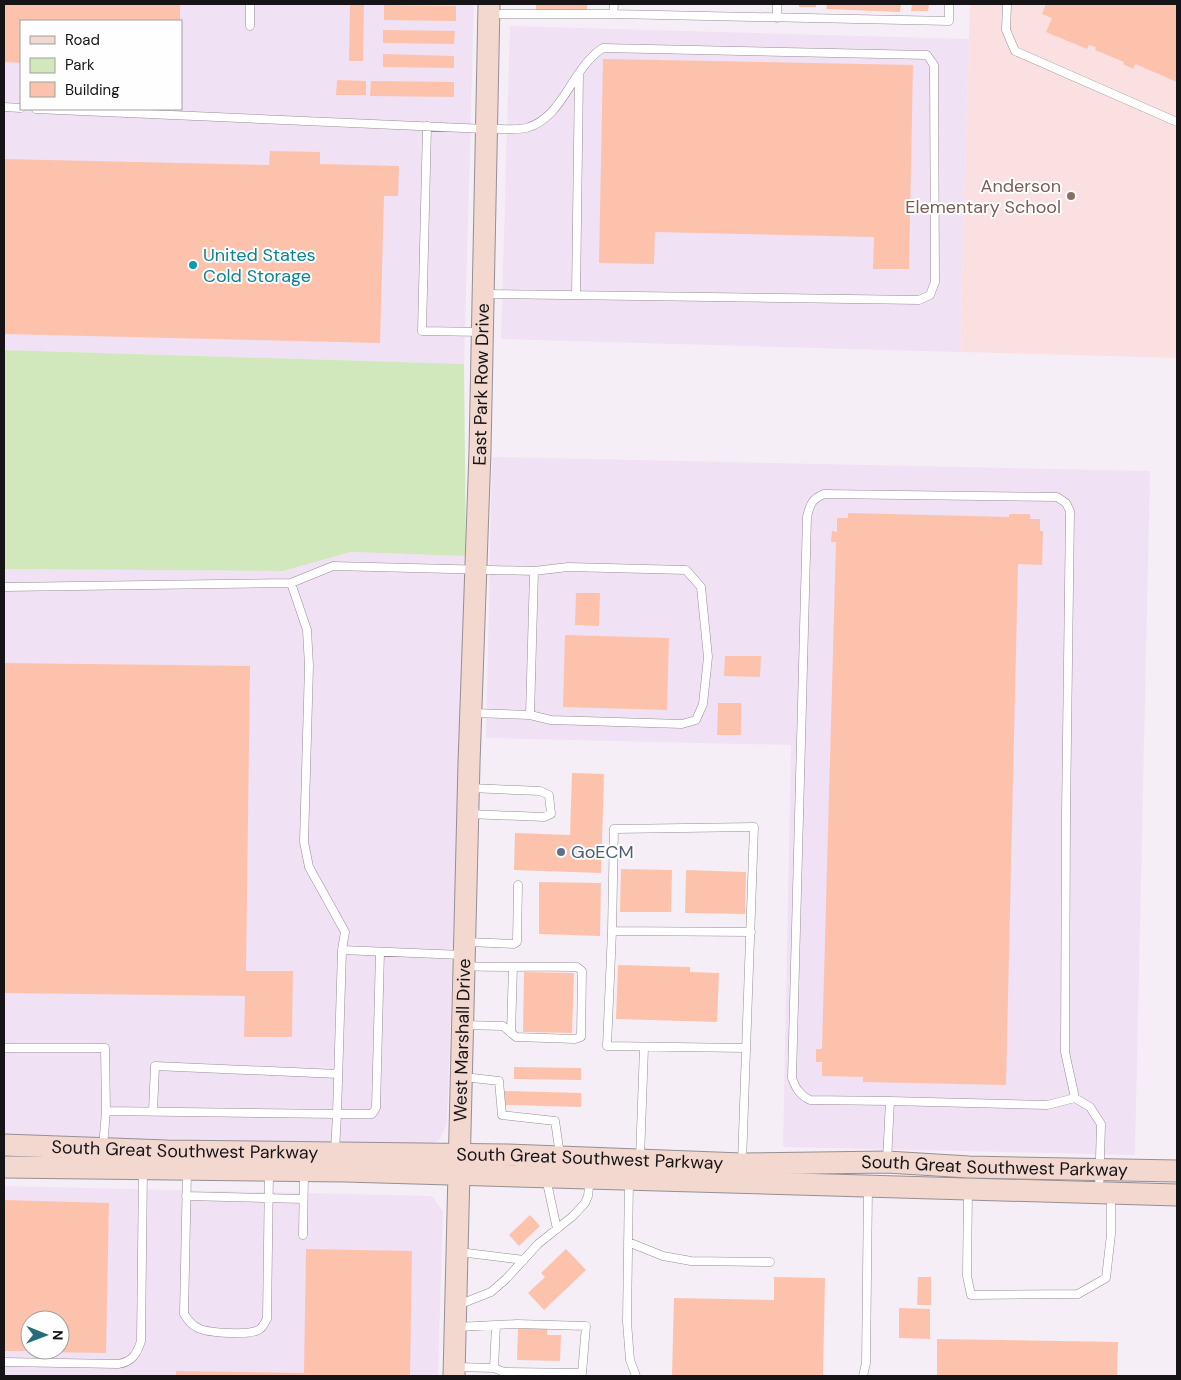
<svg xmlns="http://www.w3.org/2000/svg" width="1181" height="1380" viewBox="0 0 1181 1380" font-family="'DM Sans',sans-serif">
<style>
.industrial{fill:#f1e1f4;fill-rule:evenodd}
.education{fill:#fbe0e2}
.green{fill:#d1e8bd}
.building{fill:#fdc2ac}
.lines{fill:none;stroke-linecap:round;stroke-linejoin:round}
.service-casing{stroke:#958f95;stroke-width:9}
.secondary-casing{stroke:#958f95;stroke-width:23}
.service{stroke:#fff;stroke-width:8}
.secondary{stroke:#f2d8cf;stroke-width:21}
.education-dot{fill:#8d6e63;stroke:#fefefe;stroke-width:2}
.culture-dot{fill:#0f9aa8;stroke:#fefefe;stroke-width:2}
.service-dot{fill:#5c6f8a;stroke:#fefefe;stroke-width:2}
.labels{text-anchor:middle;stroke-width:4;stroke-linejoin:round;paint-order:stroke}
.education-label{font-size:18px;fill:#785e54;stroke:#fefefe;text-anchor:end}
.culture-label{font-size:18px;fill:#0d838f;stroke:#fefefe;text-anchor:start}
.street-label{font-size:18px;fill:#161416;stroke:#fefefe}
.service-label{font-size:18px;fill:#4e5e75;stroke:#fefefe;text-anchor:start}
</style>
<rect width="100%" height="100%" fill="#f6eef6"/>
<!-- industrial -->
<path class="industrial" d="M4,4H474L464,364L4,350ZM21,21H181V109H21Z
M510,26L969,39L960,352L501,339Z
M492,457L1150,471L1135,1155L783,1147L791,745L486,738Z
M351,552L466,556L447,1124L440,1139L432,1144L4,1137V569L283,571Z
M4,1186L432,1196L443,1212L438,1376H4ZM30,1320H60V1350H30Z"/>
<!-- education -->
<path class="education" d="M970,4H1177V358L960,352Z"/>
<!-- green -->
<path class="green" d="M4,350L464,364L466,556L351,552L283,571L4,569Z"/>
<!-- building -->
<path class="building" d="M4,4H180V21H21V63L4,62Z
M350,4H364L363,61H349Z
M536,4H587V11L536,10Z
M799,4H816V7H799Z
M827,4H901L900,12L826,9Z
M912,4H929L928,11H911Z
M1046,4H1177V82L1135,64L1133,69L1123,64L1124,62L1095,50L1096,47L1089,45L1087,49L1046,32L1052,18L1042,14Z
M384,5L456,6V21L384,20Z
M383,30L455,31L454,44L383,43Z
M383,54L454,56V68L383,67Z
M603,59L913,65L909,269H873L874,237L655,232L654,264L599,263Z
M337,80L366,81V95H336Z
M371,81L454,82V97L370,96Z
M270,151L320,152V164L399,166L398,196H384L380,343L4,334V159L269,165Z
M848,513L1009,517V514H1030V519H1040V531H1043L1042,565L1018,564L1006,1085L863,1082V1077L822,1076V1062H816V1049H822L836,542H831L832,531L837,532V518H848Z
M576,593H600L599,626L575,625Z
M565,635L669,638L667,710L563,707Z
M725,656H761L760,677L724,676Z
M4,663L250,666L246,971H293L292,1037H244L245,996L4,993Z
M718,703H741V735H717Z
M572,773L604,774L601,873L514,870L515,833L570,835Z
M621,869L672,870L671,912H620Z
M686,870L746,872L745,914L685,913Z
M539,882L601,883L600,936L539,934Z
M618,965L690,967V972L719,973L717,1022L616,1019Z
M524,972L574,973L572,1033L523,1032Z
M514,1067L581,1068V1080L514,1079Z
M504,1091L581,1093V1107L504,1105Z
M4,1200L109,1203L106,1353L37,1352L60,1350V1320H30V1351H4Z
M530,1215L540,1226L519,1246L509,1235Z
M306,1249L412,1251L410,1376H176V1371L304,1373Z
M566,1249L586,1270L544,1310L528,1293L545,1277L541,1273Z
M774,1277L825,1278L823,1376H672L674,1298L774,1300Z
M918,1277H931V1305H917Z
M899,1308L930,1309V1339L899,1338Z
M518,1328L547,1329V1335H561L560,1361L517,1360Z
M937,1339L1118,1342L1117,1376H937Z"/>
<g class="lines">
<!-- service casing -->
<g class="service-casing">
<path id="service" d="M1007,4L1006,30L1015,51L1177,122
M491,14H613L614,4
M613,14L949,21V4
M777,18V4
M250,26V4
M4,107L21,108
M36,109L486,129C498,128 514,131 526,128C564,118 571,68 603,48L927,55L934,65L935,282L930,295L919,300L485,294
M427,126L422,331L482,332
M576,295L579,73
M4,587L291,583
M530,715L551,720L682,724L696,720L703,704L708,657L701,587L686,570L568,567L534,571
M469,814L544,817L551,814L549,795L540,791L470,788
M612,931L614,829L754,827L742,1162
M467,942L514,944L517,942L518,885
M342,950L462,955
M380,952L376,1108L372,1114H337L342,950L345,932L309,867L304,842L309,666L307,630L291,583L333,566L534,571L530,715L473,713
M463,1025L503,1026L516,1037L575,1039L581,1037L582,971L577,967C540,966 503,968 466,966
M511,1033L513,967
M4,1048H105L106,1111L103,1147
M745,1048L607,1046L612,931L751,932
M464,1077L499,1081L502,1115L555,1121L560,1155
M890,1101L810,1100C800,1095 796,1089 792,1078L807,517C810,504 812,499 824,494L1057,497L1066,503L1070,511L1066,814L1065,1052L1075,1098
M106,1111L337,1114L335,1151
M153,1111L155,1066L338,1074
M640,1158L644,1048
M887,1161L890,1101L1047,1105L1075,1098L1090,1107L1101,1124L1099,1192
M187,1172L184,1314C188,1320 191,1325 198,1328C208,1333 251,1336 260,1329C263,1327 265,1322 267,1319L269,1172
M546,1178L557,1229
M629,1179L627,1322L630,1360L636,1376
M968,1190L967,1276L971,1295L1078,1294L1106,1278L1111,1234V1194
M186,1196L303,1199
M303,1235L304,1173
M628,1242L663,1256L691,1261L770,1262
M459,1252L524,1260
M458,1305L491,1292L506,1279L538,1244L573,1216L585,1203L588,1196L590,1178
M457,1327L517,1324L586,1326L582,1373L504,1372L494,1368
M4,1362L118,1364C132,1362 137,1354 141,1341L143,1169
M456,1367L494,1368L496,1325
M863,1376L866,1363L868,1188"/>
</g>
<!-- secondary casing -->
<g class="secondary-casing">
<g id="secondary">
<path id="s1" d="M4,1145L167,1151L508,1155L742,1164L887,1162L969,1167L1177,1171"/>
<path d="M4,1167L345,1171L1177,1195"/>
<path id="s2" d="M454,1376L469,763L480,451L489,4"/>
</g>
</g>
<!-- service -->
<use href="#service" class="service"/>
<!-- secondary -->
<use href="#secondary" class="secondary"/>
</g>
<!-- markers -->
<circle class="education-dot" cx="1071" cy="196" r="5"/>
<circle class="culture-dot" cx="193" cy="265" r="5"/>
<circle class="service-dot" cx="561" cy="852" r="5"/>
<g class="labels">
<!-- education labels -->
<g class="education-label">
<text x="1061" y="192">Anderson<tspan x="1061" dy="21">Elementary School</tspan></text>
</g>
<!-- culture labels -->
<g class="culture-label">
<text x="203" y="261">United States<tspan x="203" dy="21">Cold Storage</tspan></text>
</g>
<!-- street labels -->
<g class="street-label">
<text dy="6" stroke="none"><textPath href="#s2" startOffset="992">East Park Row Drive</textPath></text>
<text dy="6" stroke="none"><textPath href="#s2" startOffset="336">West Marshall Drive</textPath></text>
<text dy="6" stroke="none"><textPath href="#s1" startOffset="181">South Great Southwest Parkway</textPath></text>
<text dy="6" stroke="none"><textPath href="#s1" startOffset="586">South Great Southwest Parkway</textPath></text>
<text dy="6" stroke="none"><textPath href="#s1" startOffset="991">South Great Southwest Parkway</textPath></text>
</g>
<!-- service labels -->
<g class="service-label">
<text x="571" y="858">GoECM</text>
</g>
</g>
<!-- border -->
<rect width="1181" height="1380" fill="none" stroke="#161416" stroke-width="10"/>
<!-- legend -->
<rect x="20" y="20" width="162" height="90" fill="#fefefe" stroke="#a1a0a1"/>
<rect x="30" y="36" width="25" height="8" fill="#f2d8cf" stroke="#a1a0a1"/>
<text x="65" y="45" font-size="15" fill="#161416">Road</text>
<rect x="30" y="58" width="25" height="15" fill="#d1e8bd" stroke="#a1a0a1"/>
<text x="65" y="70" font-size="15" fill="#161416">Park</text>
<rect x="30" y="82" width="25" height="15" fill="#fdc2ac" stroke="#a1a0a1"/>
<text x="65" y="95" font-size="15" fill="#161416">Building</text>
<!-- north arrow -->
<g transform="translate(45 1335) rotate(91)"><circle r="24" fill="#fefefe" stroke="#a1a0a1"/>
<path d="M0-4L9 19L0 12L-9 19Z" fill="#266d7a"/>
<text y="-8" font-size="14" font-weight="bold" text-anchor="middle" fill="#161416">N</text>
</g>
</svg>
